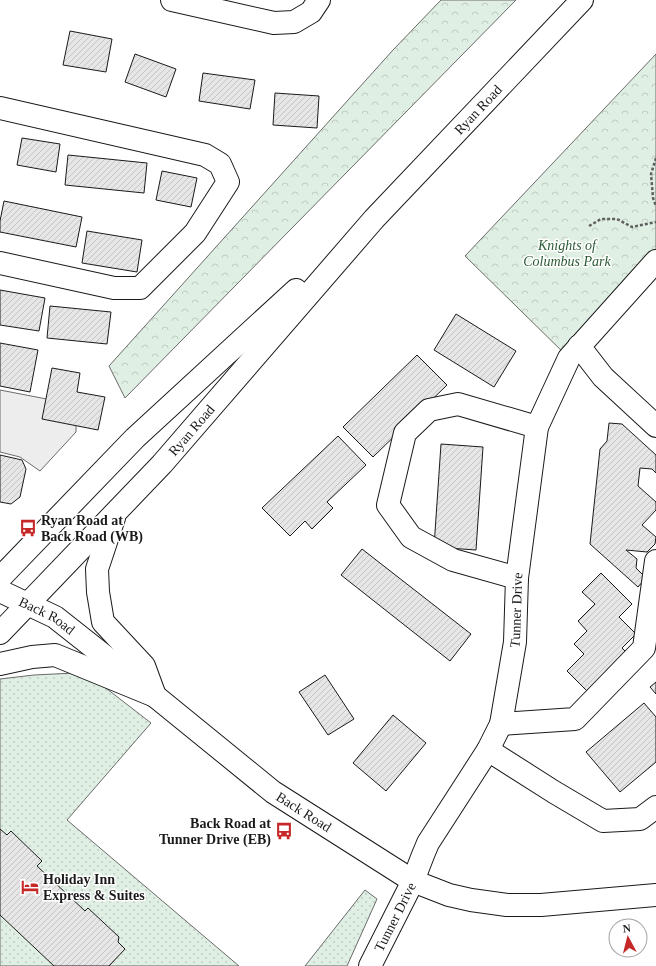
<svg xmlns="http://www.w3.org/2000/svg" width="656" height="966" viewBox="0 0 656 966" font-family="Georgia,serif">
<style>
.grass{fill:url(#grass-dots);stroke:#6a6a6a}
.forest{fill:url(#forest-crowns);stroke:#6a6a6a}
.parking{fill:#ededed;stroke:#6a6a6a}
.building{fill:url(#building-hatch);stroke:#1a1a1a}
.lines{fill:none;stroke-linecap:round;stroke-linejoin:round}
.minor-casing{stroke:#1a1a1a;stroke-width:24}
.major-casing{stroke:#1a1a1a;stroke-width:24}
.path{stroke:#5f5f5f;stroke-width:2.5;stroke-dasharray:3 2;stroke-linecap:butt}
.minor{stroke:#fff;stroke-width:22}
.major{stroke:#fff;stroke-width:22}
.labels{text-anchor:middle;stroke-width:3;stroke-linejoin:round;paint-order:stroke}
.street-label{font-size:14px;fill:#1a1a1a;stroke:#fff}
.park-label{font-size:14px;font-style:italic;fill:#2b5a34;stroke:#fff}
.poi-label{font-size:14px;font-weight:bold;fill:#1a1a1a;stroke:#fff;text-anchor:start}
</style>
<defs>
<pattern id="grass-dots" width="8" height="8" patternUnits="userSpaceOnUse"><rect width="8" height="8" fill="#e0efe3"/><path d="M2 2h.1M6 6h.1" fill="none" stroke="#c0ccc2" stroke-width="1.8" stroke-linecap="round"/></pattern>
<pattern id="forest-crowns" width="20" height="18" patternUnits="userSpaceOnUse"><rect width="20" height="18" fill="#e0efe3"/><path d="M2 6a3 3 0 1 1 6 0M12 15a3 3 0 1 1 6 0" fill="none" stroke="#c0ccc2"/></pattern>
<pattern id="building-hatch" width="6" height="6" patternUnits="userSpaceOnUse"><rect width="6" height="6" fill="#e6e6e6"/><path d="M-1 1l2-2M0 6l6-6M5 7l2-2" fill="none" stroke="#c5c5c5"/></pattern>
</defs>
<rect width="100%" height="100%" fill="#fff"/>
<!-- grass -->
<path class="grass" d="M74,673L98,682L151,723L67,820L239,966H0V679L34,675Z
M365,890L377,899L347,966H305Z"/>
<!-- forest -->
<path class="forest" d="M441,0H516L125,398L109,366L393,50Z
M656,54V261L569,358L465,256Z"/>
<!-- parking -->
<path class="parking" d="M0,390L57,401L76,421V432L40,471L20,457L0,452Z"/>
<!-- building -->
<path class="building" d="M70,31L112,39L106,72L63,65Z
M135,54L176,69L166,97L125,82Z
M203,73L255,80L250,109L199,101Z
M275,93L319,96L317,128L273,125Z
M22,138L60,144L56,172L17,165Z
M68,155L147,163L144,193L65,185Z
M162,171L197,178L191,207L156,200Z
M4,201L82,217L76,247L0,232V221Z
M87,231L142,240L137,272L82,263Z
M0,290L45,298L39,331L0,325Z
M50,306L111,312L107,344L47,338Z
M456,314L516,351L494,387L434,350Z
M0,343L38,350L30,392L0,386Z
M417,355L447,385L373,457L343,427Z
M52,368L80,373L77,392L105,397L98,430L42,419Z
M609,423L622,424L656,455V473L652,469L640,468L638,486L656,502V510L642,525L656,537L655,544L647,552L626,550L637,559L636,568L646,578L638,587L590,544L600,449L607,441Z
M338,436L366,465L327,502L333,508L312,529L305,521L290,536L262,508Z
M441,444L483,447L476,550L434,547Z
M0,455L22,460L26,469L20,497L11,504L0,502Z
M362,549L471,634L450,661L341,575Z
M601,573L632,604L619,617L636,634L622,648L629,655L590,694L567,671L584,654L574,644L587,631L578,621L595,604L582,592Z
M325,675L354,719L328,735L299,692Z
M656,682V694L650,687Z
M644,703L656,717V762L620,792L586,752Z
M393,715L426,743L386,791L353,763Z
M0,829L7,835L11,831L42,861L37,866L85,911L88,908L119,937L118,942L125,949L109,966H54L0,915Z"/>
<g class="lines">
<!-- minor casing -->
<g class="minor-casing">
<g id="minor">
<path d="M172,0L274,23L294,22L311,12L319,0"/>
<path d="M0,108L205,155L220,164L228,182L195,233L140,288H114L0,263"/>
<path d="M579,346L603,377L656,426"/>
<path d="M517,578L453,560L411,537L388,505L405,433L429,410L458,404L537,427"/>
<path id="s1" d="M0,591L55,617L155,696L273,792L413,881L449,895L471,900L507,905H541L656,895"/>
<path d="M501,724L575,719L644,648L656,561"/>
<path d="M488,750L554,792L603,821L640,819L656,807"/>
<path id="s2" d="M370,966L413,881L423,855L428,843L488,750L501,724L515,642L517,578L537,427L569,358L656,261"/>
</g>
</g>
<!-- major casing -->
<g class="major-casing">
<g id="major">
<path d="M114,518L97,569L98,592L103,622L144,666L155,696"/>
<path d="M0,578L135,438L296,290"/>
<path id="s3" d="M0,633L162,464L374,219L582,0"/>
<path d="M0,664L32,657L55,655L155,696"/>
</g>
</g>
<!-- path -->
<path class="path" d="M656,158L651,174L653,198L656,206
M589,226L601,219H617L632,227L656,222"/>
<!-- minor -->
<use href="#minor" class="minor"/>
<!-- major -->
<use href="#major" class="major"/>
</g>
<!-- icons -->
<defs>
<g id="bus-bare" transform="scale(1.38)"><path d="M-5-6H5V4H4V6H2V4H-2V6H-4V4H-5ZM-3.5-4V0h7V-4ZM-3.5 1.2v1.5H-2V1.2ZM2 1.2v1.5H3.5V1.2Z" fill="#c62828" stroke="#fff" stroke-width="2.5" paint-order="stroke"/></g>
<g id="hotel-bare" transform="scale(1.38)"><path d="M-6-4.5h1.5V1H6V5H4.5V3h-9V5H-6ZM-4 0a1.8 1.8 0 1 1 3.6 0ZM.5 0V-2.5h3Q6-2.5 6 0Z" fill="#c62828" stroke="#fff" stroke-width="2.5" paint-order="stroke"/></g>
</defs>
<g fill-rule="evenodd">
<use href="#bus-bare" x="28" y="528"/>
<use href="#bus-bare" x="284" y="831"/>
<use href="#hotel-bare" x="30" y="887"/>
</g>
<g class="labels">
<!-- street labels -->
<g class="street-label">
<text dy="5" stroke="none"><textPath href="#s3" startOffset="709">Ryan Road</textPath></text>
<text dy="5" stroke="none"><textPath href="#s3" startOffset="279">Ryan Road</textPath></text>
<text dy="5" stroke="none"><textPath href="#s2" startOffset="391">Tunner Drive</textPath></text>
<text dy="5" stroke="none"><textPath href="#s1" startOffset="53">Back Road</textPath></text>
<text dy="5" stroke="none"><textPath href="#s1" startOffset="377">Back Road</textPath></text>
<text dy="5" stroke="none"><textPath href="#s2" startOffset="55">Tunner Drive</textPath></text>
</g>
<!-- park labels -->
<g class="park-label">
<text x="567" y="250">Knights of<tspan x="567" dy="16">Columbus Park</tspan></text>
</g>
<!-- poi labels -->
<g class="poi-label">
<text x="41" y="525">Ryan Road at<tspan x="41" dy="16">Back Road (WB)</tspan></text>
<text x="271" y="828" text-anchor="end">Back Road at<tspan x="271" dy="16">Tunner Drive (EB)</tspan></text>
<text x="43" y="884">Holiday Inn<tspan x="43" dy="16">Express &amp; Suites</tspan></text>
</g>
</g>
<!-- north arrow -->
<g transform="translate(628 938) rotate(353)"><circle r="19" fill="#ffffff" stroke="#a3a3a3"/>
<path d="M0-3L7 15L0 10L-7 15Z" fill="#c62828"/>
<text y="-6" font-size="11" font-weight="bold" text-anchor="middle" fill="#1a1a1a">N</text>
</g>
</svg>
